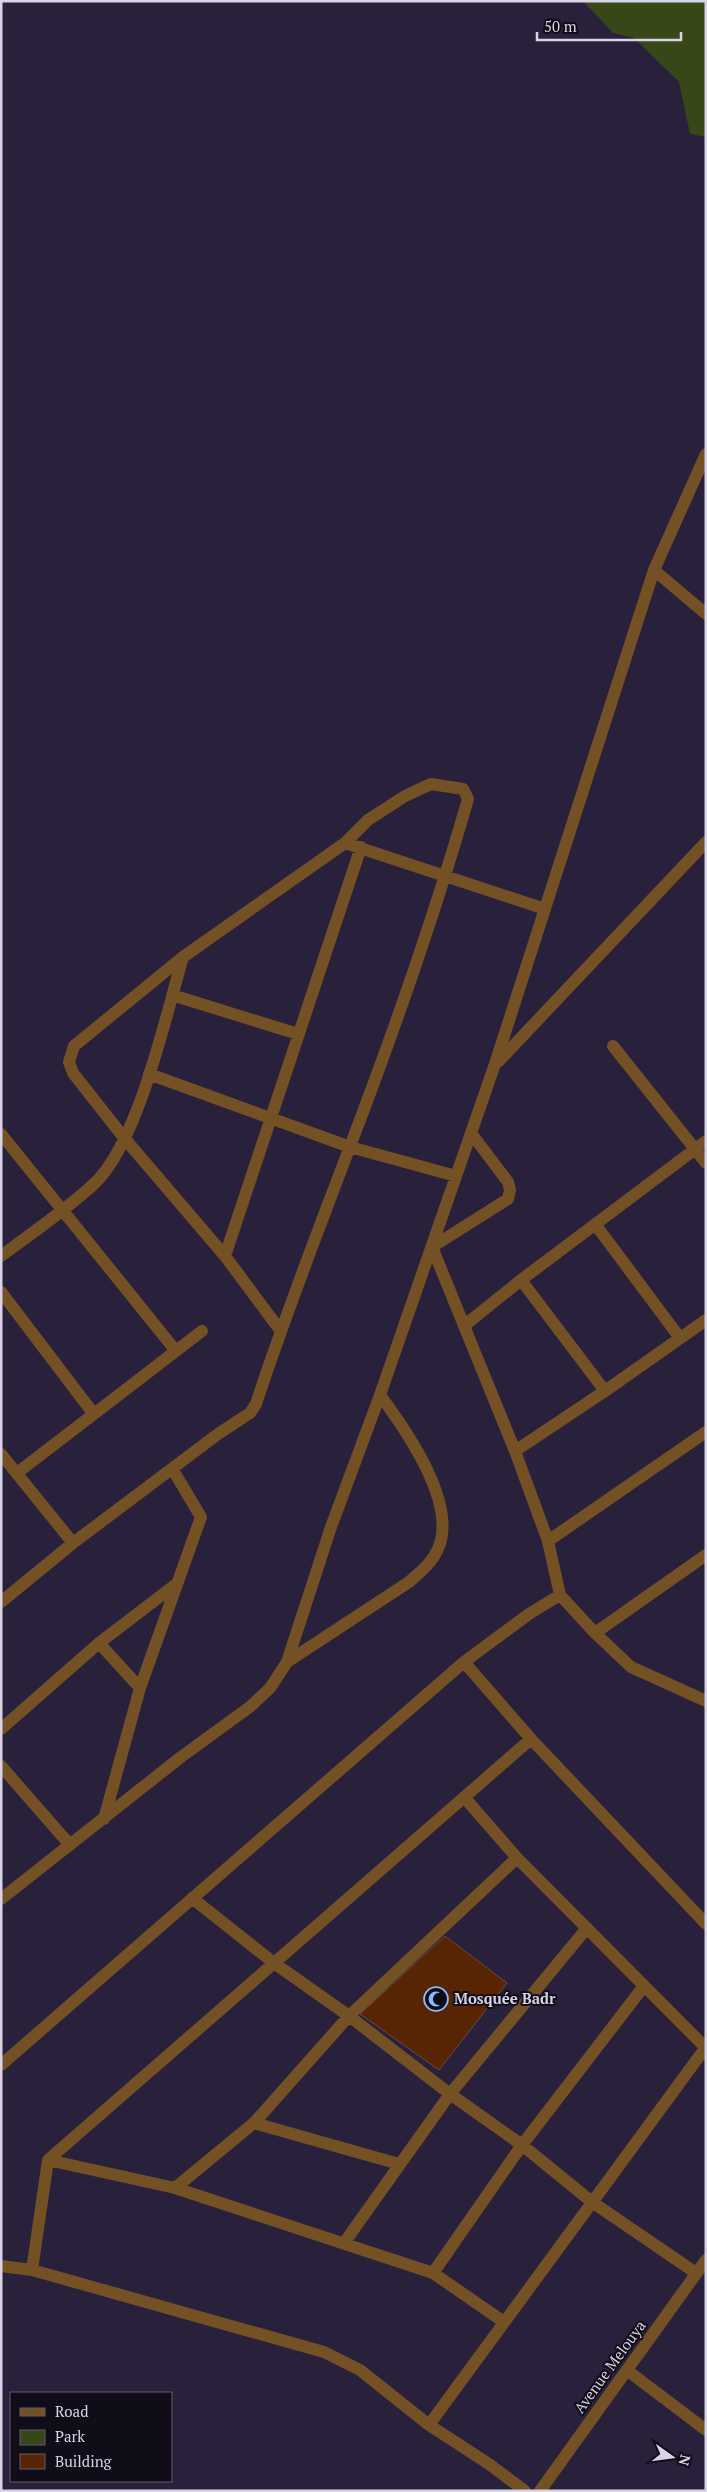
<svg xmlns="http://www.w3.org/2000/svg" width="707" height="2492" viewBox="0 0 707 2492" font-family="'PT Serif',serif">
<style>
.green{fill:#384718}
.building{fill:#572504;stroke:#6a4b3b}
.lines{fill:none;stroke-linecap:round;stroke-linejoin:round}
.minor{stroke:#735125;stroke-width:12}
.labels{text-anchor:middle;stroke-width:4;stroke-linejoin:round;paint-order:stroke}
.poi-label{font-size:15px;font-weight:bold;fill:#d8d4e6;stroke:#100d19;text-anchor:start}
.street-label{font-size:15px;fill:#d8d4e6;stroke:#100d19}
</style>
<rect width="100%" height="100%" fill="#29203b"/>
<!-- green -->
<path class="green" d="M583,1H706V137L690,134L679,82L634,38L613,33Z"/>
<!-- building -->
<path class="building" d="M445,1936L507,1983L439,2070L360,2014Z"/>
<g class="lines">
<!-- minor -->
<path class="minor" d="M654,570L706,614
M172,995L298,1034
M613,1046L706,1163
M498,1062L706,842
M149,1074L350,1147L456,1176
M471,1133L508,1182L510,1190L508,1199L432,1247L515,1451L548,1541L560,1595L595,1633L631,1667L706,1701
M1,1134L176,1351
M595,1224L680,1338
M1,1256C32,1233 66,1210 95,1183C139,1140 165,1018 183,957
M225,1256L361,847
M521,1280L605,1391
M1,1292L93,1413
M465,1325L521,1280L706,1141
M280,1330L225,1256L125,1139L73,1073L69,1062L74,1046L183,957L345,843L545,909
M515,1451L605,1391L706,1320
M1,1454L73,1543
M17,1473L202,1331
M548,1541L706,1432
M1,1602L73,1543L218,1434L250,1413L256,1404C284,1318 317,1234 349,1149C393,1034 434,917 468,799L463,789L431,784L405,796L368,820L345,843
M595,1633L706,1555
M99,1643L140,1688
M287,1662L409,1582C420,1572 431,1564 437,1551C460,1506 406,1430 380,1395
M464,1662L531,1739L706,1924
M1,1729L99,1643L175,1585
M1,1766L70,1845
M464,1797L517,1858L706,2048
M104,1819L140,1688L201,1517L173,1470
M192,1898L274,1963L349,2016L450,2094L522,2145L592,2202L696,2273
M1,1899L181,1757L251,1706L270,1688L287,1662L331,1527L380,1395L495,1064L654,570L706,454
M1,2065L464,1662L529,1614L560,1595
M254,2123L399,2164
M48,2160L175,2188L433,2273L504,2322
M175,2188L254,2123L349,2016L517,1858
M344,2243L450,2094L587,1928
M1,2266L32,2270L324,2352L360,2370L429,2425L489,2464L525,2491
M32,2270L48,2160L531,1739
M433,2273L522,2145L644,1986
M628,2371L706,2430
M429,2425L706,2047
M540,2491L706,2260"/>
</g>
<!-- icons -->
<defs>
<g id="mosque-ring" transform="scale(1.25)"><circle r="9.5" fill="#100d19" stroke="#8bbafc" stroke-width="1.5"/><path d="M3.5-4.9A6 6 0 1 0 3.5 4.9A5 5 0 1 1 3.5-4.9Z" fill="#8bbafc"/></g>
</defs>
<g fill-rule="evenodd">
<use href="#mosque-ring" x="436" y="1999"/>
</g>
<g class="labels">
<!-- poi labels -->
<g class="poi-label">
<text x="454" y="2004">Mosquée Badr</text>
</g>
<!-- street labels -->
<g class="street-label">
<text transform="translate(610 2367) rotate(-54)" y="5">Avenue Melouya</text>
</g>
</g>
<!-- border -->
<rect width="707" height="2492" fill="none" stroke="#d8d4e6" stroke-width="5"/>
<!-- legend -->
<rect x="10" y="2392" width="162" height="90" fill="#100d19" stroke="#605d6b"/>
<rect x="20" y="2408" width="25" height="8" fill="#735125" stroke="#605d6b"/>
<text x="55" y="2417" font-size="15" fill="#d8d4e6">Road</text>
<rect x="20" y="2430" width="25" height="15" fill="#384718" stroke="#605d6b"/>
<text x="55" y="2442" font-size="15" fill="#d8d4e6">Park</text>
<rect x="20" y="2454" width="25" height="15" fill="#572504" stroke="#605d6b"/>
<text x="55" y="2467" font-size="15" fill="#d8d4e6">Building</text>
<!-- north arrow -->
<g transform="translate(672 2457) rotate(104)" stroke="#100d19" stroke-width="4" paint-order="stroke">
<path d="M0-4L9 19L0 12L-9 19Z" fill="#d8d4e6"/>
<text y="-8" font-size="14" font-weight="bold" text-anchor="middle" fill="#d8d4e6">N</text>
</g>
<!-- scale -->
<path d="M537 32v8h144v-8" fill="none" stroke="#d8d4e6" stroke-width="2.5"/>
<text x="544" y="32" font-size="15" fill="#d8d4e6" stroke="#100d19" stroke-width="4" paint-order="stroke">50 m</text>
</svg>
